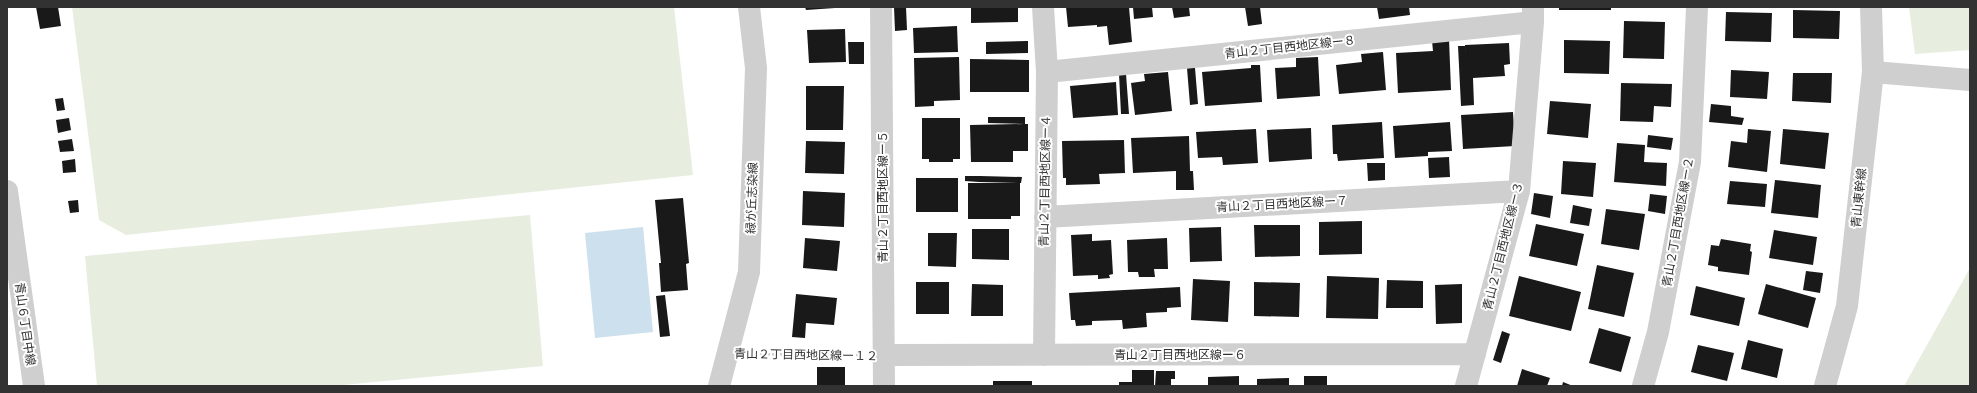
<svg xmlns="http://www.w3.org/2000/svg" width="1977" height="393" viewBox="0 0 1977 393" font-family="Poppins,'Noto Sans JP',sans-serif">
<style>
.green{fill:#e7eee0}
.water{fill:#cde0ed}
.building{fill:#191919}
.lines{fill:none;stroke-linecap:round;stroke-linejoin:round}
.path{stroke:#cfcfcf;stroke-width:2.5;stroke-dasharray:2 2;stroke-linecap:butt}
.minor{stroke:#cfcfcf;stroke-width:22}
.tertiary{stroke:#cfcfcf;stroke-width:22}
.labels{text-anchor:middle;stroke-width:4;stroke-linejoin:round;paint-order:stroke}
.street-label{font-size:12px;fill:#323232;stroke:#fff}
</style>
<rect width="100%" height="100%" fill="#fff"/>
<!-- green -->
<path class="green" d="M72,7H674L693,175L126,235L99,220Z
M1909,7H1970V50L1915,54Z
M530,215L543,366L332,386H97L85,256Z
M1970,268V386H1904Z"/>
<!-- water -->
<path class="water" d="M643,227L653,332L595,338L585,233Z"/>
<!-- building -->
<path class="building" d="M36,7H58L61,26L40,29Z
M805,7H835V8L806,10Z
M894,7H906L907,30L895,31Z
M971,7H1018V22L971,23Z
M1066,7H1129L1132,42L1109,45L1107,26L1097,27V25L1068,27Z
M1133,7H1152L1153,17L1134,19Z
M1172,7H1189L1190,16L1174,18Z
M1245,7H1260L1262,24L1248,26Z
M1377,7H1409L1410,15L1379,19Z
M1559,7H1611V10H1559Z
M1793,10L1840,11L1839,39L1793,38Z
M1726,12L1772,13L1771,42L1725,41Z
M1624,21L1665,22L1664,59L1623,58Z
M957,26L958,52L914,53L913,28Z
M845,29L846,62L809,63L807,30Z
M1449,39L1451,90L1398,93L1396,53L1433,51L1432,41Z
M1564,40L1610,41L1609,74L1564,73Z
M1028,41V53L986,54V42Z
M848,42H864V64H849Z
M1509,43L1510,64L1504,65L1505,76L1473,78L1474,105L1461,106L1458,46H1465L1466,78L1465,45Z
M1383,52L1386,90L1339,94L1336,65L1362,62L1361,54Z
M959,57L960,100L934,101V106L915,107L914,58Z
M1318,57L1320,96L1277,99L1275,68L1296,67V58Z
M970,59L1029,60V92H970Z
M1251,65H1260L1262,102L1205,106L1202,72L1251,68Z
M1187,68H1195L1198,104L1190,105Z
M1731,70L1769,72L1767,99L1730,97Z
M1168,72L1172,111L1135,115L1131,83L1145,81L1144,74Z
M1793,73H1832L1831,103L1792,101Z
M1119,74H1126L1129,114H1121Z
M1116,82L1118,115L1073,118L1070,86Z
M1621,83L1672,84L1671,107L1654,106L1653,122L1620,121Z
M806,86H844L843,130H806Z
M63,98L65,110L57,111L55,99Z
M1550,101L1591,104L1588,138L1547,134Z
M1711,104L1731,106V116L1744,118L1742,125L1709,122Z
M1513,112L1515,146L1463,149L1461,115Z
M988,117H1025V124L988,123Z
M69,118L71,130L58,133L56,120Z
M922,118H960V159H953V162H929V159H922Z
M1382,122L1384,158L1338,161L1337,154H1333L1332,125Z
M1450,122L1452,151L1428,152V156L1395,158L1393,126Z
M1024,124H1028V151H1013V162H971L970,125Z
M1311,128L1312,159L1269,162L1267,130Z
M1256,129L1258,163L1223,165L1222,157L1198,158L1196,132Z
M1748,129L1771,131L1767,172L1728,167L1731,141L1747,143Z
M1783,129L1829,133L1825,169L1780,164Z
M1648,135L1673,138L1671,150L1647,147Z
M1189,136L1190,171H1193L1194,190H1176V171L1133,173L1131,138Z
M72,139L74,151L60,152L58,141Z
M1124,140L1125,173L1099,174L1100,184L1066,185V178H1063L1062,141Z
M806,141L845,142L844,174L805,173Z
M1617,143L1645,145L1644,162L1667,163L1666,186L1614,182Z
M1449,157L1450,177L1429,178L1428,158Z
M75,159L76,172L63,173L62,161Z
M1563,161L1596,163L1593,197L1561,194Z
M1367,163H1385V180L1368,181Z
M965,176H980L1022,177L1021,183L979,182L965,181Z
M916,178H958V212H916Z
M1775,180L1821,185L1818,218L1771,213Z
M1730,181L1767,184L1765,207L1727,204Z
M968,183H1020V216H1011V219H968Z
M803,191L845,193L844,227L802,225Z
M1534,193L1553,196L1550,218L1531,214Z
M1650,194L1667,196L1665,214L1648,211Z
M683,198L689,263L686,264L688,290L661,292L659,263H661L655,200Z
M78,200L79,212L70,213L68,201Z
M1573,205L1592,209L1589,226L1570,223Z
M1606,209L1645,214L1639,250L1601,244Z
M1362,221V254L1319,255V222Z
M1536,224L1584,234L1577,266L1529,256Z
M1254,225H1300V256L1255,257Z
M1221,227L1222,261L1190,262L1189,228Z
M972,229H1009V260L972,259Z
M1774,230L1817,237L1813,265L1769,258Z
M928,233H957L956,267L928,266Z
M1092,234V241L1111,240L1113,274L1109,275L1110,278L1098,279V275L1073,276L1071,235Z
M805,238L840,241L837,271L803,268Z
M1167,238L1168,269H1154L1155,277H1139L1138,272H1128L1127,240Z
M1721,239L1751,244L1750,251L1752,252L1749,275L1718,271V267L1708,265L1711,245L1719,246Z
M1597,265L1634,273L1624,317L1588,309Z
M1806,271L1823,273L1820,293L1803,290Z
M1327,276L1379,278L1378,319L1326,318Z
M1519,276L1581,292L1571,331L1509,316Z
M1193,279L1230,281L1228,322L1191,320Z
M1387,280L1423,281V308H1386Z
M916,282H949V314H916Z
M1254,282L1300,283L1299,317L1254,316Z
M972,284L1003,285V316H971Z
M1462,284V323L1436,324L1435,285Z
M1766,284L1816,298L1808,328L1758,314Z
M1696,286L1745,298L1739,326L1690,315Z
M1180,287L1181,307L1167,308V312L1146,313L1147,327L1123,329L1122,320L1092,321V325L1076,326L1075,320H1071L1069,293Z
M796,294L837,298L834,325L806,323L805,338L792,337Z
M665,295L670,336L660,337L656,296Z
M1599,328L1631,337L1621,372L1589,363Z
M1502,331L1510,334L1501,363L1493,360Z
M1748,340L1783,349L1777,378L1741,369Z
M1698,345L1734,353L1727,381L1691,372Z
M817,367H845V386H817Z
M1522,369L1550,378L1547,386H1517Z
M1132,370H1154V386H1119V382H1132Z
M1156,371H1175V379H1171V386H1155Z
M1239,376V386H1208V377Z
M1304,376H1327V386H1304Z
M1289,378V386H1257V379Z
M993,381H1032V386H993Z
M1563,382L1573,386H1562Z"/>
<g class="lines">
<!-- path -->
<path class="path" d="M752,354L859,355"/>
<!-- minor -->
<path class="minor" d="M881,7L884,386
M1043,7L1047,72L1044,355
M1047,72L1533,22
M1873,72L1970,80
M7,191L34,386
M1045,217L1519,191
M884,355L1475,354
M1466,386L1519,191L1533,22V7
M1643,386L1658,332L1690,162L1697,7"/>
<!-- tertiary -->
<path class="tertiary" d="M719,386L749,272L756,68L749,7
M1825,386L1847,306L1873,72L1871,7"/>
</g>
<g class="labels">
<!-- street labels -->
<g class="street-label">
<text transform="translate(1290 47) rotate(-6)" y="4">青山２丁目西地区線ー８</text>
<text transform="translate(1045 181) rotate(-89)" y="4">青山２丁目西地区線ー４</text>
<text transform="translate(883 197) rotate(-90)" y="4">青山２丁目西地区線ー５</text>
<text transform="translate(752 198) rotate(-88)" y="4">緑が丘志染線</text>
<text transform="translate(1859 198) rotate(-84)" y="4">青山東幹線</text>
<text transform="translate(1282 204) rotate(-3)" y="4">青山２丁目西地区線ー７</text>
<text transform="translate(1678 222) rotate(-80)" y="4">青山２丁目西地区線ー２</text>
<text transform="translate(1503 246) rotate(-76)" y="4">青山２丁目西地区線ー３</text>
<text transform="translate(25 324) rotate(82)" y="4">青山６丁目中線</text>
<text transform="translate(806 355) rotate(1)" y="4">青山２丁目西地区線ー１２</text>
<text x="1180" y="359">青山２丁目西地区線ー６</text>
</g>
</g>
<!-- border -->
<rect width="1977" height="393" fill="none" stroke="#323232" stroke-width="16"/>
</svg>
